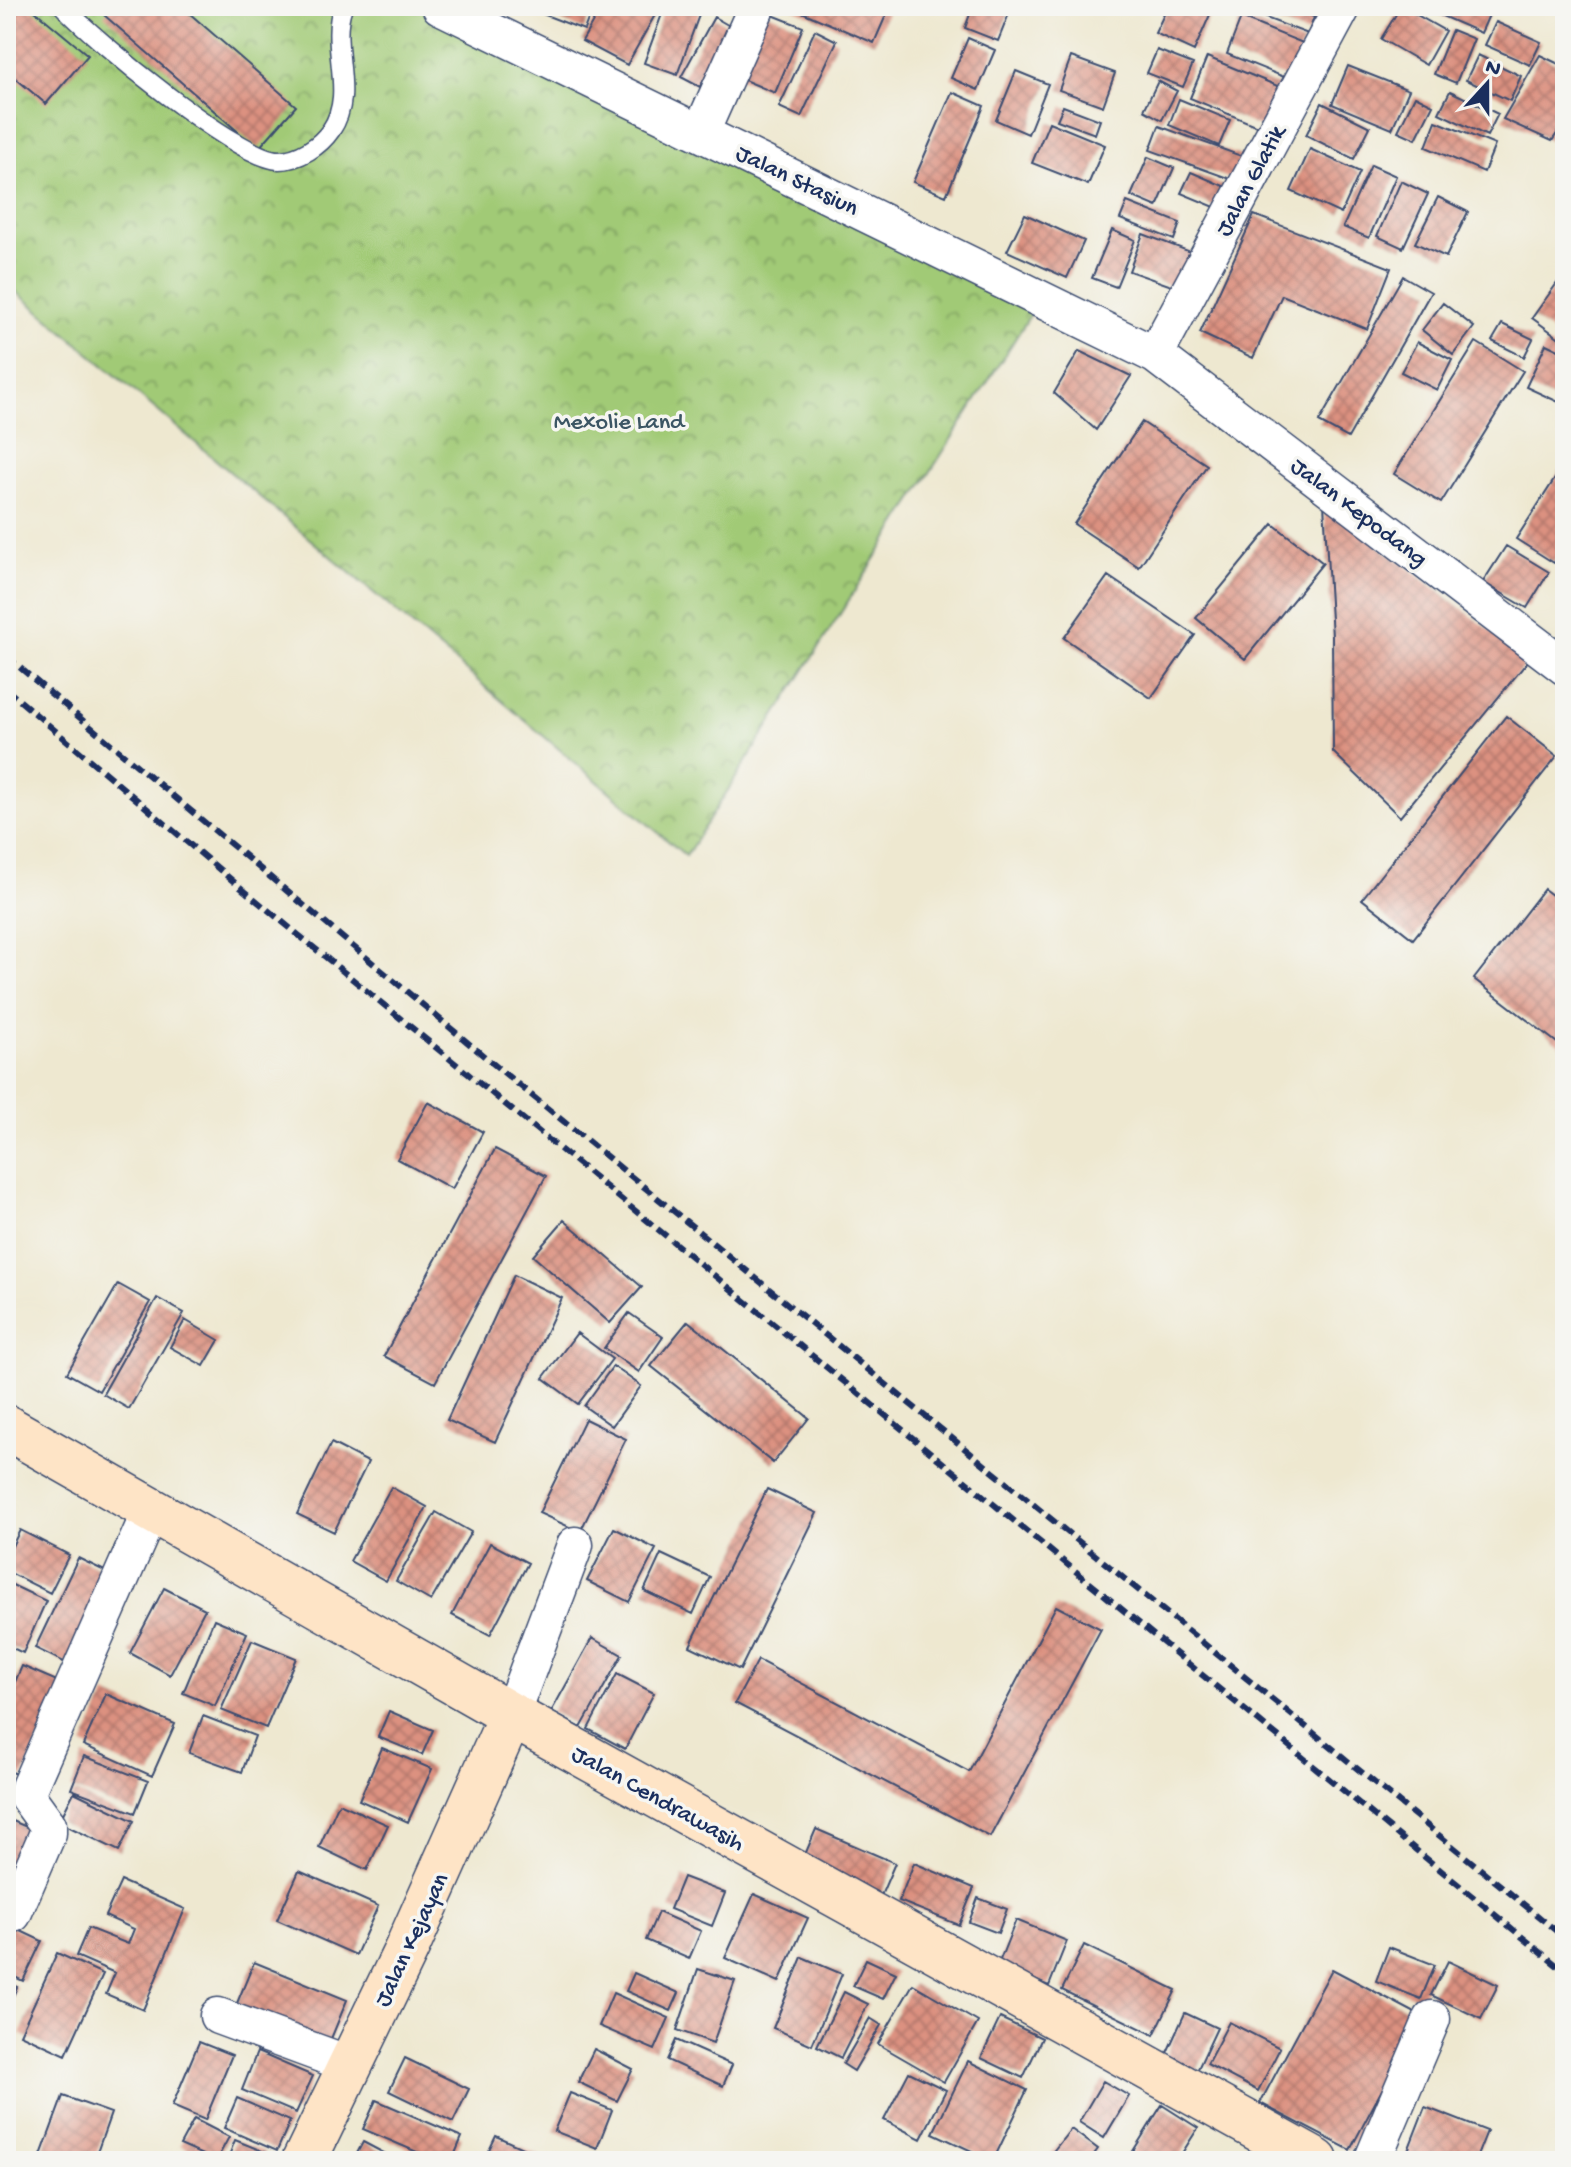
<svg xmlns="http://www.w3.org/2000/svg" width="1571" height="2167" viewBox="0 0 1571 2167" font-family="'Gochi Hand',sans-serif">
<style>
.park{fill:url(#park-crowns);stroke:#5e7c6a;stroke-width:2}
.building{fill:url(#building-cross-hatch)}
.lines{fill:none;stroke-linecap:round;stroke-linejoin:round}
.service-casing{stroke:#3b4b6f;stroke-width:21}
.minor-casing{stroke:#3b4b6f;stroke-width:39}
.secondary-casing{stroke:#3b4b6f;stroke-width:47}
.service{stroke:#fff;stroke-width:18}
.minor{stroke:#fff;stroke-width:36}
.secondary{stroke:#fee4c6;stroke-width:44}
.rail{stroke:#1b2f5e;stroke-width:6;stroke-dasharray:12 6;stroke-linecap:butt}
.labels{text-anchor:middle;stroke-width:7;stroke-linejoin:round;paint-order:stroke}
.street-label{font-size:24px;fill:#1b2f5e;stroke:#f6f6f2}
.park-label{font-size:24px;fill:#3c5664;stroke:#f6f6f2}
</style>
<defs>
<pattern id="park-crowns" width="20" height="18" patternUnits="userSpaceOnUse" patternTransform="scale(2)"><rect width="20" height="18" fill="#a1ca76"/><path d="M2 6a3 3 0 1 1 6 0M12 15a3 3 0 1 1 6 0" fill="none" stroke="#82a464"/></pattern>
<pattern id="building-cross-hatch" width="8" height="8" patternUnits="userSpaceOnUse" patternTransform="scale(2)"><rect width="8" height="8" fill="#dc9180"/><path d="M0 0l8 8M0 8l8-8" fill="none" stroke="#b2776c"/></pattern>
</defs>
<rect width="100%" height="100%" fill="#f6f6f2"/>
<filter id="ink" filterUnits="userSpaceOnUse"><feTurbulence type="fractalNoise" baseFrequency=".0125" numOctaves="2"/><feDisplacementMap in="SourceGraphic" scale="16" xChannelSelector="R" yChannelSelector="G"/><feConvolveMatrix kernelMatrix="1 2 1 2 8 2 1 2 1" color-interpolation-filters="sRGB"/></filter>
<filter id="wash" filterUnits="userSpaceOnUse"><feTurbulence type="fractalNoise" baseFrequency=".006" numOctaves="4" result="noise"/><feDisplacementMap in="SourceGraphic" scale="32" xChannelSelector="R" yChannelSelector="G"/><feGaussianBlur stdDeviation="1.8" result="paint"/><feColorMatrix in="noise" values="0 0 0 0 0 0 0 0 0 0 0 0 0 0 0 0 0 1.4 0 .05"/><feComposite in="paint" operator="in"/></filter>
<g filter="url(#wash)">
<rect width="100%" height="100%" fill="#eee8d0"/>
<!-- park -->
<path class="park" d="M6,6H425L1041,298L686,856L6,283Z"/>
<g id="blocks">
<!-- building -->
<path class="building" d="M6,6H29L88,55L46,104L6,70Z
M112,6H181L296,106L258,149L104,15Z
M522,6H593L584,30Z
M602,6H660L627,65L582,41Z
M665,6L702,7L677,75L644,63Z
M788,6H872L887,13L874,43Z
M973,6H996L1010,11L998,41L965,28Z
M1168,6L1213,8L1194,51L1155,33Z
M1267,6H1287L1314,17L1308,34L1263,17Z
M1401,6L1445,31L1426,65L1381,39Z
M1419,6H1493L1481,33Z
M765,12L803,27L775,93L737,77Z
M714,17L733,28L700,87L681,77Z
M1241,18L1303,43L1289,79L1227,54Z
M1496,22L1541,42L1530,65L1485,45Z
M815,30L837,41L801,117L779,107Z
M1452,30L1474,39L1456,83L1434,74Z
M968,38L995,50L978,90L951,78Z
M1157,50L1193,64L1183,87L1147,73Z
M1478,55L1521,76L1510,101L1466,80Z
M1540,55L1565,67V121L1552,141L1503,119Z
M1071,57L1115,73L1103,106L1059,90Z
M1207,57L1280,87L1262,128L1190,98Z
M1348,66L1409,90L1392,129L1332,104Z
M1016,71L1048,84L1028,134L996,120Z
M1158,81L1177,91L1162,120L1144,110Z
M1450,91L1498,114L1487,136L1439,113Z
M952,92L984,106L946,196L913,182Z
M1415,96L1433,105L1416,139L1398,131Z
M1179,99L1230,120L1219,146L1169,125Z
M1322,103L1370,127L1354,159L1306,135Z
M1063,106L1100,120L1095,134L1057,120Z
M1436,121L1495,145L1484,172L1426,147Z
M1049,122L1105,145L1088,185L1032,163Z
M1159,126L1244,157L1236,181L1150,150Z
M1310,149L1360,172L1341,214L1291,191Z
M1148,157L1174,168L1157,207L1131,196Z
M1371,165L1396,176L1369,238L1343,227Z
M1191,172L1226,187L1217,208L1181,193Z
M1401,181L1428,194L1403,248L1377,236Z
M1438,197L1468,212L1446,257L1415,243Z
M1127,202L1180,223L1174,240L1120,219Z
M1025,214L1084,241L1067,278L1007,251Z
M1254,215L1391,268L1367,329L1282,295L1253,358L1200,333Z
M1112,230L1135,240L1116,287L1092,278Z
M1143,234L1196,254L1183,290L1129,271Z
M1565,272V342L1532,318Z
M1403,276L1431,292L1348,438L1319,422Z
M1443,303L1474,327L1453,355L1422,330Z
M1502,324L1533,339L1524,357L1492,341Z
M1417,342L1452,360L1437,390L1401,372Z
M1476,342L1523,371L1441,503L1394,474Z
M1546,344L1565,353V405L1526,387Z
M1079,351L1131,376L1096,430L1054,393Z
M1142,422L1207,465L1139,567L1074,524Z
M1565,463V547L1554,563L1516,539Z
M1324,504L1529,660L1400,817L1333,752L1332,636Z
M1273,524L1323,563L1245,659L1196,618Z
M1506,546L1549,572L1527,608L1483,582Z
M1108,576L1195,635L1151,698L1064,638Z
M1506,716L1557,756L1413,939L1362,899Z
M1544,889L1565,905V1049L1474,979Z
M428,1102L483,1132L452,1189L397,1159Z
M495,1149L546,1176L435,1383L384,1356Z
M564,1220L642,1287L610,1323L533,1256Z
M514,1275L562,1298L495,1442L447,1420Z
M118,1284L150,1302L99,1391L67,1373Z
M157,1298L184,1313L129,1409L103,1394Z
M629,1313L663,1337L639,1372L604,1348Z
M185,1320L219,1340L204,1366L170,1347Z
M688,1321L809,1418L773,1463L651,1366Z
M577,1333L612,1359L578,1404L543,1378Z
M613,1366L641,1386L612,1426L584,1406Z
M585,1419L626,1439L580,1532L539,1513Z
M331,1443L368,1462L334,1532L297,1514Z
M391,1487L427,1507L386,1581L350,1561Z
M767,1489L817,1513L740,1670L690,1646Z
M436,1512L471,1532L431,1601L396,1581Z
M614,1528L656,1549L629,1602L587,1581Z
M20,1530L69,1555L50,1593L6,1571V1558Z
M490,1543L528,1563L490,1635L452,1615Z
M661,1554L710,1577L693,1614L644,1591Z
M78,1558L113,1575L70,1665L35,1648Z
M6,1582L46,1601L23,1653L6,1645Z
M164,1588L205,1609L170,1675L130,1653Z
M1056,1606L1101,1629L990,1837L735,1703L758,1660L969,1772Z
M214,1619L247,1633L215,1706L183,1693Z
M592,1638L622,1655L581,1728L551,1712Z
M252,1640L296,1658L266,1728L221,1710Z
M22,1666L64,1684L23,1777L6,1770V1702Z
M617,1674L654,1693L625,1749L588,1729Z
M106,1694L175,1724L152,1776L83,1745Z
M389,1711L433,1730L422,1755L378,1737Z
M203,1716L255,1736L242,1772L189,1753Z
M382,1748L432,1769L408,1822L359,1800Z
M84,1756L148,1781L135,1813L71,1789Z
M74,1792L134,1821L119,1851L59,1822Z
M339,1803L388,1825L367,1870L319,1847Z
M6,1818L38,1832L6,1889Z
M816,1829L895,1863L877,1905L798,1871Z
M914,1863L974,1888L959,1925L899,1901Z
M299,1871L378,1906L356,1955L277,1920Z
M683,1877L725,1893L712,1926L670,1909Z
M121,1881L185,1909L143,2010L106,1994L115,1973L76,1956L88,1928L128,1944L134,1929L105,1916Z
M754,1894L808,1918L779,1982L725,1958Z
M978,1898L1007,1909L998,1933L969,1922Z
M658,1912L701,1931L689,1959L646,1940Z
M1016,1920L1067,1941L1049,1986L998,1965Z
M6,1924L42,1941L23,1981L6,1973Z
M1084,1945L1176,1990L1154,2035L1062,1990Z
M1389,1947L1435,1965L1421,1999L1376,1981Z
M57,1953L103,1974L66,2055L20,2034Z
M802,1957L842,1974L812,2045L773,2028Z
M866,1959L896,1973L883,1999L853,1986Z
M1448,1961L1498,1985L1481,2019L1431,1995Z
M254,1962L347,2000L328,2046L235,2008Z
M698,1969L735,1981L713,2043L677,2030Z
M1332,1969L1421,2016L1350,2150L1260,2103Z
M634,1973L679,1993L671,2011L626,1991Z
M6,1982L17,1987L6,2012Z
M913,1984L978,2022L944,2082L878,2044Z
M844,1992L868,2004L841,2058L817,2046Z
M613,1993L669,2018L655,2050L599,2026Z
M1185,2013L1217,2028L1197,2071L1165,2057Z
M870,2018L881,2025L854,2071L843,2064Z
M1000,2018L1042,2038L1023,2078L981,2058Z
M1229,2022L1280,2048L1258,2091L1207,2064Z
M676,2040L732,2065L723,2086L667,2060Z
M199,2042L232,2055L205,2120L172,2106Z
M594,2049L633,2069L617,2101L578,2082Z
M257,2052L313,2076L296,2113L242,2090Z
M405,2058L469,2089L453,2122L389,2091Z
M968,2061L1027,2090L993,2161L933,2133Z
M909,2072L946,2090L921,2139L884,2120Z
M1103,2081L1129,2096L1104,2138L1079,2122Z
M570,2093L612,2110L597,2148L554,2131Z
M63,2096L111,2113L94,2161H39Z
M237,2098L290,2121L277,2151L224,2128Z
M376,2100L462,2137L452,2161H438L363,2129Z
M1162,2105L1198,2128L1177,2161H1130L1128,2159Z
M1425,2107L1487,2131L1475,2161H1404Z
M194,2119L229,2137L216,2161L180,2145Z
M1071,2129L1098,2149L1089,2161H1060L1051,2154Z
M496,2136L551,2161H484Z
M235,2140L265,2152L262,2161H227Z
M363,2142L399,2161H353Z"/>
</g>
</g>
<g filter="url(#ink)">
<use href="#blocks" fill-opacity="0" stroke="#3b4b6f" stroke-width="2"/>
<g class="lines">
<!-- service casing -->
<g class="service-casing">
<path id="service" d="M63,6C93,39 239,160 279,160C299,160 320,146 331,130C357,92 328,46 343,6"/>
</g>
<!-- minor casing -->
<g class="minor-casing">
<path id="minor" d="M440,6L1155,355L1565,667
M701,132L757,6
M1155,355L1343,6
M511,1715L575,1545
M13,1914L48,1833V1825L27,1796L29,1787L151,1510
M218,2016L351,2065
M1372,2161L1432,2019"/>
</g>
<!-- secondary casing -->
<g class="secondary-casing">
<path id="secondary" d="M6,1427L511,1715L1316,2161
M304,2161L407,1948L511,1715"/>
</g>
<!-- service -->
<use href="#service" class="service"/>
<!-- minor -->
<use href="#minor" class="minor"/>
<!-- secondary -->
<use href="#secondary" class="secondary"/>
<!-- rail -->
<path class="rail" d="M6,656L503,1072L1565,1938
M6,689L246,892L1565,1972"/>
</g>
</g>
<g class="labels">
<!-- street labels -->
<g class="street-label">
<text transform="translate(798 179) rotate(26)" y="8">Jalan Stasiun</text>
<text transform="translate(1249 180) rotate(-62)" y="8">Jalan Glatik</text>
<text transform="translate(1360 511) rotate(37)" y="8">Jalan Kepodang</text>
<text transform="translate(659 1797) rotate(29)" y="8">Jalan Cendrawasih</text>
<text transform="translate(410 1939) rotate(-65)" y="8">Jalan Kejayan</text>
</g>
<!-- park labels -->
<g class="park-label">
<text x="619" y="428">Mexolie Land</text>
</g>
</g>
<!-- margin -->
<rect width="1571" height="2167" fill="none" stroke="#f6f6f2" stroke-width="32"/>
<!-- north arrow -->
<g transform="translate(1487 84) rotate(21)" stroke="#f6f6f2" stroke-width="6" paint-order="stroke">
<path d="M0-6L14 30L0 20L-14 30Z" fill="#1b2f5e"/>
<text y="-12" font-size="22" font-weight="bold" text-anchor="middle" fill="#1b2f5e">N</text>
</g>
</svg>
